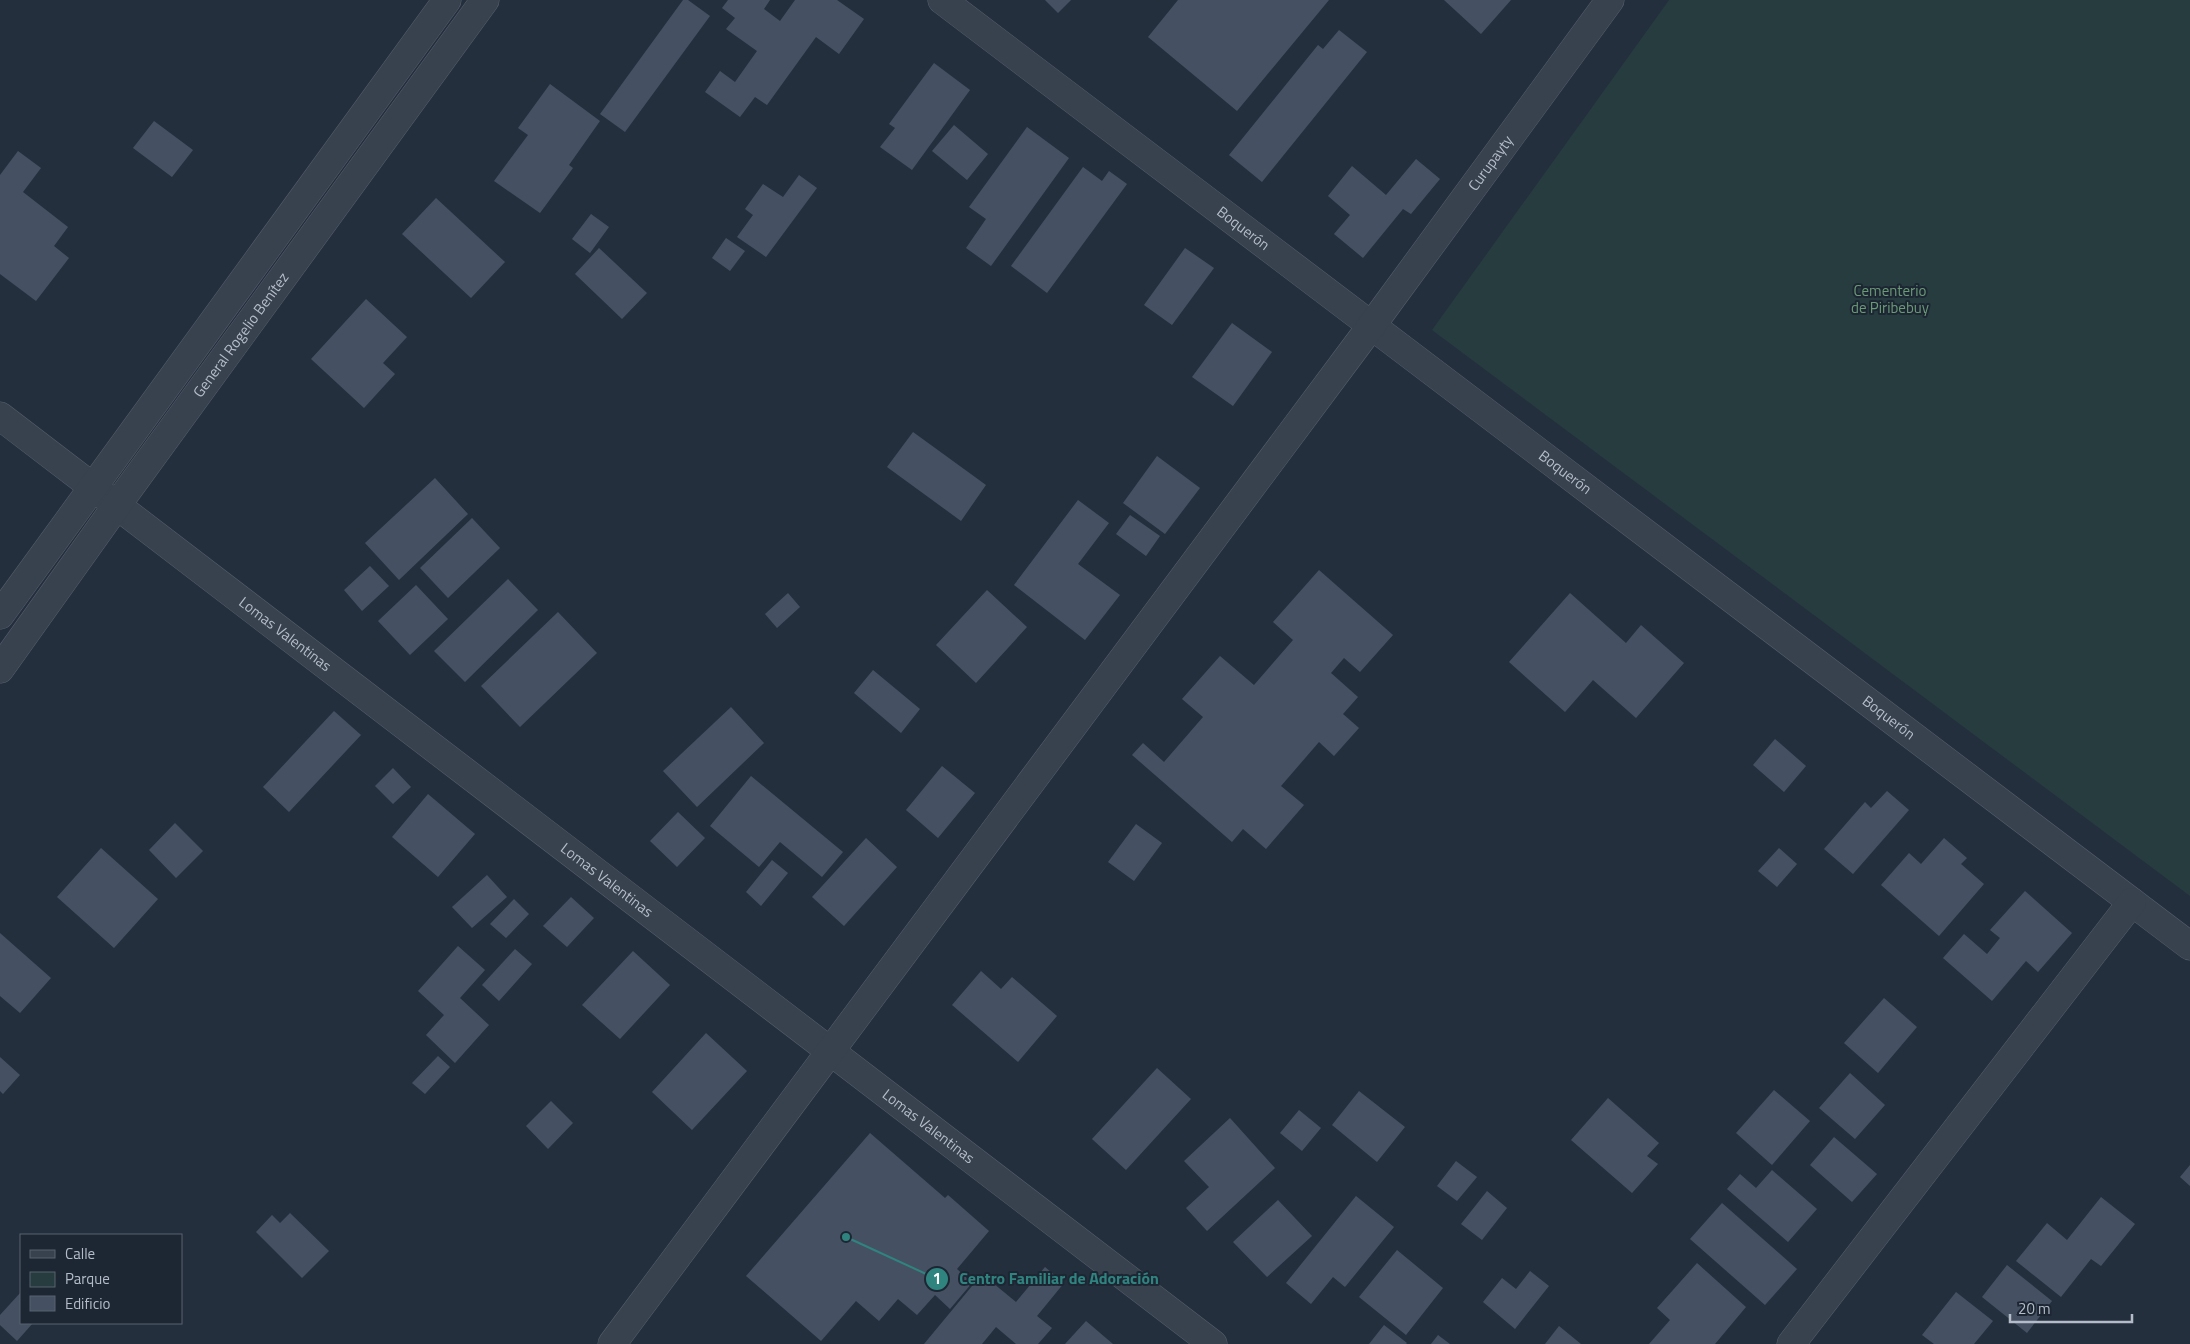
<svg xmlns="http://www.w3.org/2000/svg" width="2190" height="1344" viewBox="0 0 2190 1344" font-family="'Titillium Web',sans-serif">
<style>
.green{fill:#263c3f}
.building{fill:#455162}
.lines{fill:none;stroke-linecap:round;stroke-linejoin:round}
.street-casing{stroke:#565f6c;stroke-width:29}
.street{stroke:#38414e;stroke-width:28}
.labels{text-anchor:middle;stroke-width:4;stroke-linejoin:round;paint-order:stroke}
.street-label{font-size:15px;fill:#b4bcc9;stroke:#1d2633}
.park-label{font-size:15px;fill:#6b9a76;stroke:#1d2633}
.leader{fill:none;stroke:#308480;stroke-width:2}
.callout-dot{fill:#308480;stroke:#1d2633;stroke-width:2}
.mark-label{font-size:15px;text-anchor:middle;font-weight:bold;fill:#fff}
.callout-label{font-size:16px;text-anchor:middle;font-weight:bold;fill:#308480;stroke:#1d2633;stroke-width:4;stroke-linejoin:round;paint-order:stroke}
</style>
<rect width="100%" height="100%" fill="#242f3e"/>
<!-- green -->
<path class="green" d="M1669,0H2190V896L1432,330Z"/>
<!-- building -->
<path class="building" d="M683,0H688L710,16L625,132L600,114Z
M728,0H770L764,9L780,21L795,0H837L864,19L839,54L816,37L767,105L755,97L740,117L705,92L720,71L735,82L757,51L726,29L735,18L722,8Z
M1045,0H1071L1058,13Z
M1178,0H1329L1237,111L1148,37Z
M1444,0H1511L1481,34Z
M1339,30L1367,52L1262,182L1229,155L1318,45L1323,49Z
M934,63L970,90L912,170L880,147L895,128L889,124Z
M550,84L600,121L569,165L573,168L540,213L494,181L528,135L518,128Z
M154,121L193,150L172,177L133,148Z
M954,125L988,154L967,180L932,151Z
M1027,127L1069,158L991,266L966,248L986,219L969,207Z
M18,151L41,168L23,192L68,227L54,246L69,258L36,301L0,274V175Z
M1416,159L1440,179L1411,214L1403,209L1363,258L1334,234L1350,215L1328,196L1352,166L1386,195Z
M1083,167L1102,181L1109,171L1127,184L1047,293L1011,266Z
M799,175L817,188L766,257L737,237L753,215L745,209L763,184L783,197Z
M436,198L505,262L471,298L402,234Z
M591,214L609,227L590,253L572,239Z
M726,238L745,251L730,271L712,258Z
M599,248L647,293L622,319L575,274Z
M1185,248L1214,268L1172,325L1144,305Z
M366,299L407,337L383,363L395,374L364,408L311,359Z
M1232,323L1272,352L1233,406L1192,377Z
M913,432L986,485L961,521L887,467Z
M1157,456L1200,488L1165,534L1123,503Z
M435,478L468,514L399,580L365,543Z
M1078,500L1109,523L1078,564L1120,595L1085,640L1014,585Z
M1130,515L1160,536L1146,556L1116,534Z
M472,518L500,548L448,598L420,568Z
M370,566L389,586L362,611L344,590Z
M1319,570L1393,635L1360,672L1344,658L1331,673L1358,697L1343,714L1359,728L1334,756L1319,742L1281,786L1304,805L1266,849L1243,829L1232,842L1132,755L1143,743L1164,762L1203,717L1182,699L1220,656L1254,685L1293,640L1273,622Z
M508,579L538,610L465,682L434,651Z
M416,585L448,619L410,655L378,621Z
M987,590L1027,627L976,683L936,645Z
M788,593L800,607L777,628L765,614Z
M1570,593L1626,643L1641,625L1684,663L1636,718L1593,680L1565,712L1509,662Z
M558,612L597,653L520,727L481,686Z
M873,670L920,709L901,733L854,693Z
M731,707L764,743L697,807L663,771Z
M334,711L361,735L289,812L263,787Z
M1775,739L1806,766L1784,792L1753,765Z
M942,766L975,793L938,838L906,810Z
M393,768L411,787L393,804L375,786Z
M751,776L843,852L822,877L780,842L759,867L710,826Z
M1887,791L1909,810L1853,874L1824,849L1865,802L1871,808Z
M428,794L475,834L438,877L392,837Z
M678,812L705,838L677,867L650,841Z
M175,823L203,851L176,878L149,850Z
M1136,824L1162,843L1134,881L1108,862Z
M866,838L897,867L844,926L812,897Z
M1944,838L1967,858L1961,864L1984,884L1939,936L1881,885L1909,853L1921,864Z
M101,848L158,899L114,948L57,897Z
M1779,848L1797,864L1777,887L1758,871Z
M772,860L788,873L761,906L746,892Z
M487,875L507,897L472,928L452,907Z
M2025,891L2072,933L2038,972L2026,961L1992,1001L1943,958L1964,934L1987,954L2000,938L1990,930Z
M571,897L594,918L567,947L543,926Z
M514,899L529,914L506,938L490,924Z
M0,933L51,978L20,1013L0,996Z
M458,946L485,970L460,998L489,1025L455,1063L426,1035L444,1015L418,991Z
M515,949L532,964L499,1001L482,985Z
M633,951L670,985L620,1039L582,1005Z
M981,971L1001,989L1012,977L1057,1016L1018,1062L952,1005Z
M1884,998L1917,1027L1878,1073L1844,1043Z
M706,1033L747,1071L692,1130L652,1092Z
M438,1056L450,1067L425,1094L412,1083Z
M0,1057L20,1075L3,1094L0,1091Z
M1157,1068L1191,1099L1126,1170L1092,1139Z
M1850,1073L1885,1105L1855,1139L1819,1108Z
M1774,1090L1810,1121L1772,1165L1736,1133Z
M1359,1091L1405,1127L1377,1162L1332,1125Z
M1608,1098L1659,1143L1647,1156L1658,1164L1632,1193L1571,1140Z
M551,1101L573,1123L548,1149L526,1126Z
M1299,1110L1321,1128L1302,1151L1280,1133Z
M1230,1118L1275,1168L1207,1231L1186,1208L1209,1187L1184,1161Z
M870,1133L945,1198L948,1195L989,1231L957,1269L972,1283L950,1309L935,1295L917,1315L898,1299L879,1321L856,1301L821,1341L746,1276Z
M1834,1137L1877,1174L1852,1202L1810,1165Z
M1456,1161L1477,1177L1457,1201L1437,1186Z
M2190,1165V1186L2180,1177Z
M1772,1170L1817,1209L1788,1242L1727,1189L1740,1174L1756,1188Z
M1487,1191L1507,1208L1482,1240L1461,1224Z
M1356,1196L1394,1227L1345,1287L1333,1277L1311,1304L1286,1283Z
M2101,1197L2135,1224L2101,1266L2091,1259L2061,1297L2016,1261L2047,1223L2067,1240Z
M1278,1200L1312,1236L1267,1277L1233,1242Z
M1722,1203L1797,1269L1765,1305L1690,1239Z
M290,1213L329,1251L302,1278L256,1232L272,1215L280,1223Z
M1397,1250L1443,1288L1406,1335L1359,1297Z
M1697,1263L1746,1307L1715,1344H1649L1670,1320L1657,1308Z
M2007,1265L2052,1301L2027,1333L1982,1297Z
M1045,1267L1064,1283L1037,1316L1052,1328L1038,1344H1016L996,1327L982,1344H924L982,1274L1016,1302Z
M1530,1271L1549,1286L1515,1329L1483,1302L1502,1278L1516,1289Z
M21,1292V1323H33L17,1341L0,1325V1315Z
M1956,1292L1993,1321L1974,1344H1934L1922,1335Z
M1086,1321L1113,1344H1065Z
M1384,1325L1407,1343L1406,1344H1369Z
M1559,1326L1581,1344H1545Z
M1438,1335L1450,1344H1431Z"/>
<g class="lines">
<!-- street casing -->
<g class="street-casing">
<g id="street">
<path id="s1" d="M942,0L2190,946"/>
<path id="s2" d="M0,416L1213,1344"/>
<path d="M0,615L447,0"/>
<path id="s3" d="M0,669L117,505L485,0"/>
<path id="s4" d="M612,1344L1372,325L1610,0"/>
<path d="M1791,1344L2132,902"/>
</g>
</g>
<!-- street -->
<use href="#street" class="street"/>
</g>
<g class="labels">
<!-- street labels -->
<g class="street-label">
<text dy="5" stroke="none"><textPath href="#s4" startOffset="1472">Curupayty</textPath></text>
<text dy="5" stroke="none"><textPath href="#s1" startOffset="378">Boquerón</textPath></text>
<text dy="5" stroke="none"><textPath href="#s3" startOffset="412">General Rogelio Benítez</textPath></text>
<text dy="5" stroke="none"><textPath href="#s1" startOffset="782">Boquerón</textPath></text>
<text dy="5" stroke="none"><textPath href="#s2" startOffset="359">Lomas Valentinas</textPath></text>
<text dy="5" stroke="none"><textPath href="#s1" startOffset="1188">Boquerón</textPath></text>
<text dy="5" stroke="none"><textPath href="#s2" startOffset="764">Lomas Valentinas</textPath></text>
<text dy="5" stroke="none"><textPath href="#s2" startOffset="1169">Lomas Valentinas</textPath></text>
</g>
<!-- park labels -->
<g class="park-label">
<text x="1890" y="296">Cementerio<tspan x="1890" dy="17">de Piribebuy</tspan></text>
</g>
</g>
<!-- callouts -->
<path class="leader" d="M846 1237L937 1279"/>
<g class="callout-dot">
<circle cx="846" cy="1237" r="5"/>
<circle cx="937" cy="1279" r="12"/>
</g>
<g class="mark-label">
<text x="937" y="1284">1</text>
</g>
<g class="callout-label">
<text x="1059" y="1284">Centro Familiar de Adoración</text>
</g>
<!-- legend -->
<rect x="20" y="1234" width="162" height="90" fill="#1d2633" stroke="#59626f"/>
<rect x="30" y="1250" width="25" height="8" fill="#38414e" stroke="#59626f"/>
<text x="65" y="1259" font-size="15" fill="#b4bcc9">Calle</text>
<rect x="30" y="1272" width="25" height="15" fill="#263c3f" stroke="#59626f"/>
<text x="65" y="1284" font-size="15" fill="#b4bcc9">Parque</text>
<rect x="30" y="1296" width="25" height="15" fill="#455162" stroke="#59626f"/>
<text x="65" y="1309" font-size="15" fill="#b4bcc9">Edificio</text>
<!-- scale -->
<path d="M2010 1314v8h122v-8" fill="none" stroke="#b4bcc9" stroke-width="2.5"/>
<text x="2018" y="1314" font-size="15" fill="#b4bcc9" stroke="#1d2633" stroke-width="4" paint-order="stroke">20 m</text>
</svg>
